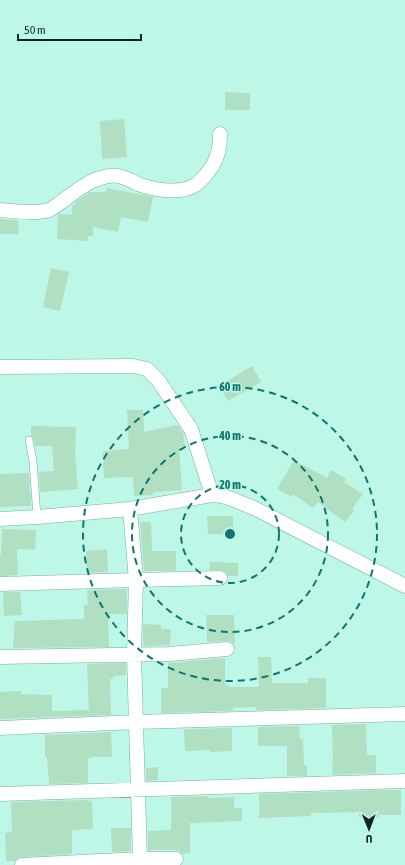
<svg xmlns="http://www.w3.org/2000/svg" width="405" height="865" viewBox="0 0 405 865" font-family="'Asap Condensed',sans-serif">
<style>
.building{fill:#b1dfc2}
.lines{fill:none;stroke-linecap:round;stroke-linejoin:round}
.lane-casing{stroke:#77afa1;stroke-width:8}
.street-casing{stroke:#77afa1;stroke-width:15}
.lane{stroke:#fff;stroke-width:7}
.street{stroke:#fff;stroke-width:14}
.ring{fill:none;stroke:#0f766e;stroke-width:2;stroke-dasharray:7 5}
.centre{fill:#0f766e;stroke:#bdf7e8;stroke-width:2}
.ring-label{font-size:12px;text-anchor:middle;font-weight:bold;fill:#0f766e;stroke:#bdf7e8;stroke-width:3;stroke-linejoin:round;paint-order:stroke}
</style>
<rect width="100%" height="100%" fill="#bdf7e8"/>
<!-- building -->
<path class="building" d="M225,92L250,93V110H225Z
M124,119L127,157L102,159L100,121Z
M107,188L153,197L148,222L121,217L118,232L93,227V236H88V241L57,239L58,214L72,215V205L75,204V202L90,192H106Z
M0,219L18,220L19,234H0Z
M51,268L69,272L60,311L43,307Z
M252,366L261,382L228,401L219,386Z
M127,410H143L144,432L178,425L183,432L185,446L179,447L182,490L153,492V495L134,496L133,477L104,478L103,451L129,449Z
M31,426L76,427L75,454L78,489L40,492L39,472L54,471L52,446H35L34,439L31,436Z
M294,460L327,478L331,470L346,479L344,482L363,494L352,509L354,511L345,522L318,502L313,508L293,494L292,497L277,489Z
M29,473L31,506L0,507V474Z
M207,516H233V534H208Z
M140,522H151L152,551H176V571H144Z
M2,529L36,530L35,550L17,549L18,575L0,576V554H1Z
M107,549L108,572L87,573L86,551Z
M210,562L238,563V576H228L227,573L224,571L220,570H210Z
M127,589V614H108L109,647L13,648L15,621L84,619V605H88L87,590Z
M3,592H20L22,615L4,616Z
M206,615H234L235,644L230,641H227L207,642Z
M143,624L161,625V629H171L170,645L143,646Z
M258,657H271L272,683H308V678H326V708L256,710V707L233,708V711L161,713V688H168V663L225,658V685H229L230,687H259Z
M126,663V675L113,676V679H110L111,715L0,719V692L21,691V694L52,695V711L89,710L87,664Z
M366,724L367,755H376V773L333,775L332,763H333L332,725Z
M299,726L300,739H303L304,765H307V776H287V746H258V727Z
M232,728V751L210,752V750L185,751L184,729Z
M111,732L112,757H92V758H88V783L49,784L47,757H45V735Z
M158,767V780L146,781V768Z
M386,790H401V815H379V818L359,817V812L311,813V816L259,818V794Z
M208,796V798L234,797V808H242V821L190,823V853L182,854L180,851L176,850H148V831L171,830V797Z
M89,800V802L92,801L93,829L72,830V854L22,857L18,858L15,861H6L5,833L12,832L11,802Z
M111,828H131V851L112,852Z"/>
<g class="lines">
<!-- lane casing -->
<g class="lane-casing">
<path id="lane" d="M29,440L33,461L37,517"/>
</g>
<!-- street casing -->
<g class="street-casing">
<path id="street" d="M0,210C14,211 36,214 49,210C54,208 59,203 64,200C77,190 92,178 109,176C120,174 129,180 138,184C154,190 181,195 197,184C199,182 201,180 203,178C216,164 220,153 220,134
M0,367L133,366L147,369L158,380L191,429L212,495
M130,509L136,580L134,655L140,859
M0,519L37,517L130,509L212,495L222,496L232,499L256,509L405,586
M0,584L136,580L220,578
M0,657L170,654L227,649
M0,728L136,722L405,714
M0,794L405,781
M22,865L140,859H176"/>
</g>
<!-- lane -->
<use href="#lane" class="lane"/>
<!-- street -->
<use href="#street" class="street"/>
</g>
<!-- distance rings -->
<g class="ring">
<circle cx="230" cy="534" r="49"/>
<circle cx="230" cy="534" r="98"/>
<circle cx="230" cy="534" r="147"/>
</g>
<circle cx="230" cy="534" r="6" class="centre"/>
<g class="ring-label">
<text x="230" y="391">60 m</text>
<text x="230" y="440">40 m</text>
<text x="230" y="489">20 m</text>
</g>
<!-- north arrow -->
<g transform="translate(369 829) rotate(179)" stroke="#bdf7e8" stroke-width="3" paint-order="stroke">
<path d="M0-3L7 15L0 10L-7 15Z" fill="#0f2621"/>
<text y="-6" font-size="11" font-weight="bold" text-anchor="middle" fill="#0f2621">U</text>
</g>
<!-- scale -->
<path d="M18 34v6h123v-6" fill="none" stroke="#0f2621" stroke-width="2"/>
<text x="24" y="34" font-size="12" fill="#0f2621" stroke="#bdf7e8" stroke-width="3" paint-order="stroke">50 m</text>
</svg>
